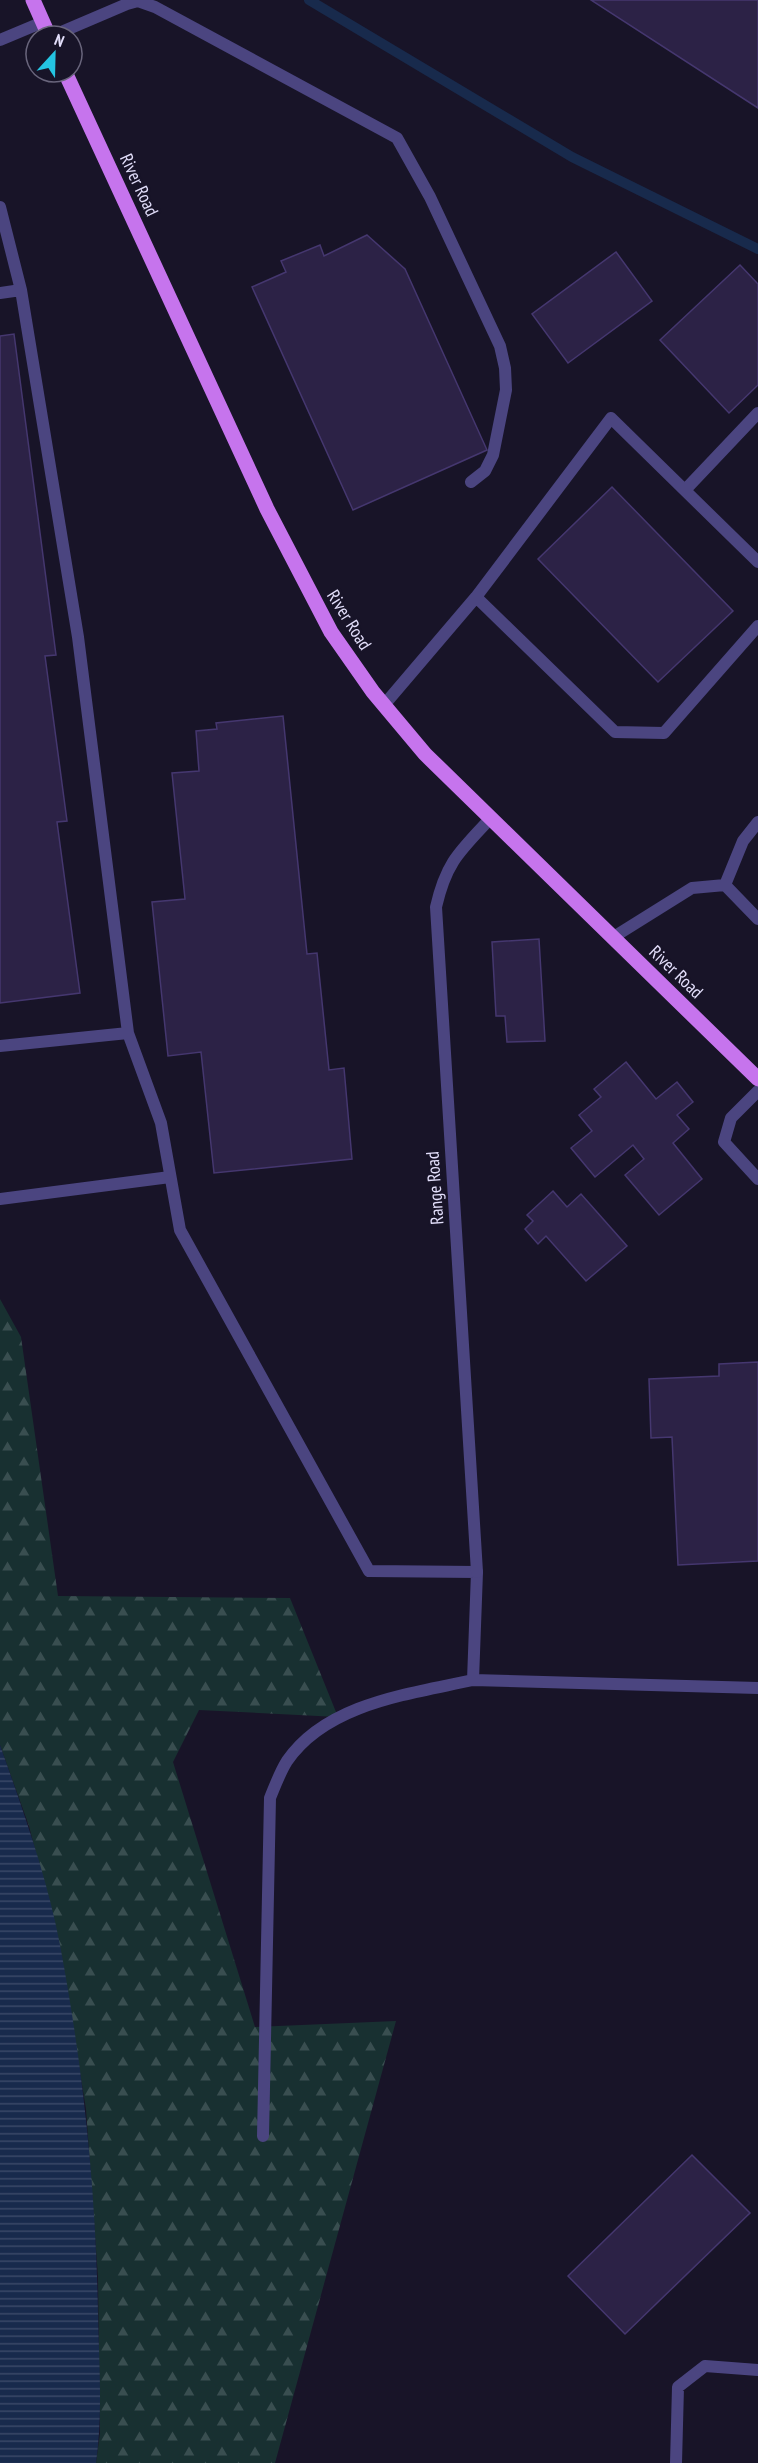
<svg xmlns="http://www.w3.org/2000/svg" width="758" height="2463" viewBox="0 0 758 2463" font-family="'PT Sans Narrow',sans-serif">
<style>
.forest{fill:url(#forest-firs)}
.water{fill:url(#water-rules)}
.lines{fill:none;stroke-linecap:round;stroke-linejoin:round}
.stream{stroke:#182a4c;stroke-width:10}
.building{fill:#2c2246;stroke:#45376f;stroke-width:1.5}
.service{stroke:#4b4580;stroke-width:12}
.minor{stroke:#4b4580;stroke-width:12}
.primary{stroke:#c674ed;stroke-width:15}
.labels{text-anchor:middle;stroke-width:5;stroke-linejoin:round;paint-order:stroke}
.street-label{font-size:18px;fill:#e3dffb;stroke:#181428}
</style>
<defs>
<pattern id="forest-firs" width="22" height="20" patternUnits="userSpaceOnUse" patternTransform="scale(1.5)"><rect width="22" height="20" fill="#183031"/><path d="M5 1l3.5 6h-7zM16 11l3.5 6h-7z" fill="#394e50"/></pattern>
<pattern id="water-rules" width="6" height="5" patternUnits="userSpaceOnUse" patternTransform="scale(1.5)"><rect width="6" height="5" fill="#182a4c"/><path d="M0 2.5h6" fill="none" stroke="#394867"/></pattern>
</defs>
<rect width="100%" height="100%" fill="#181428"/>
<!-- forest -->
<path class="forest" d="M0,1299L21,1337L58,1596L290,1598L338,1717L199,1710L173,1762L255,2027L396,2021L275,2463H96L100,2433L98,2277L86,2109L59,1943L29,1826L0,1745Z"/>
<!-- water -->
<path class="water" d="M0,1745C23,1810 47,1877 60,1945C83,2066 96,2190 98,2314C99,2363 103,2414 96,2463H0Z"/>
<g class="lines">
<!-- stream -->
<path class="stream" d="M309,0L572,157L758,249"/>
</g>
<!-- building -->
<path class="building" d="M591,0H758V108Z
M367,235L405,269L487,450L353,510L252,287L286,272L281,261L320,245L324,256Z
M616,252L652,301L568,363L532,314Z
M740,265L758,284V385L729,413L660,340Z
M14,334L56,655L45,656L67,821L57,822L80,993L0,1003V336Z
M612,487L733,611L658,682L538,559Z
M283,716L307,954L317,953L329,1070L344,1068L352,1159L214,1173L201,1052L168,1056L152,902L185,899L172,773L199,771L196,731L217,729L216,723Z
M539,939L545,1041L507,1042L505,1016H496L492,942Z
M626,1062L656,1099L677,1082L693,1102L677,1115L689,1129L673,1143L702,1179L659,1215L625,1175L644,1159L633,1145L595,1177L571,1148L592,1131L579,1115L601,1097L594,1089Z
M553,1191L567,1207L581,1194L627,1246L586,1281L546,1236L538,1244L525,1229L533,1221L527,1215Z
M758,1362V1561L678,1565L672,1437L651,1438L649,1379L719,1376V1364Z
M692,2155L750,2213L625,2334L568,2276Z"/>
<g class="lines">
<!-- service -->
<path class="service" d="M52,36L127,4L138,1L155,7L397,138L430,197L500,346L505,368L506,390L493,455L485,471L471,482
M0,40L43,22
M0,207L21,290L78,637L128,1033L161,1123L180,1230L369,1571L477,1572L473,1680L758,1688
M0,293L21,290
M686,489L758,413
M476,597L615,732L664,733L758,626
M384,705L476,597L611,418L758,562
M725,885L743,841L758,822
M612,938L692,888L725,885L758,919
M0,1046L128,1033
M758,1091L731,1118L724,1142L758,1179
M0,1199L170,1177
M263,2136L270,1798C275,1786 280,1772 287,1761C327,1703 410,1694 473,1680
M676,2463L678,2387L705,2366L758,2370"/>
<!-- minor -->
<path class="minor" d="M477,1572L436,907C446,863 459,852 489,820"/>
<!-- primary -->
<path class="primary" d="M33,0L49,36
M65,72L267,509L331,632L373,692L425,754L758,1079"/>
</g>
<g class="labels">
<!-- street labels -->
<g class="street-label">
<text transform="translate(139 185) rotate(65)" y="6">River Road</text>
<text transform="translate(349 620) rotate(58)" y="6">River Road</text>
<text transform="translate(676 972) rotate(44)" y="6">River Road</text>
<text transform="translate(435 1188) rotate(-94)" y="6">Range Road</text>
</g>
</g>
<!-- north arrow -->
<g transform="translate(54 54) rotate(22)"><circle r="28" fill="#181428" stroke="#69657c" stroke-width="1.5"/>
<path d="M0-4.5L10 22L0 15L-10 22Z" fill="#24c4e2"/>
<text y="-9" font-size="16" font-weight="bold" text-anchor="middle" fill="#e3dffb">N</text>
</g>
</svg>
